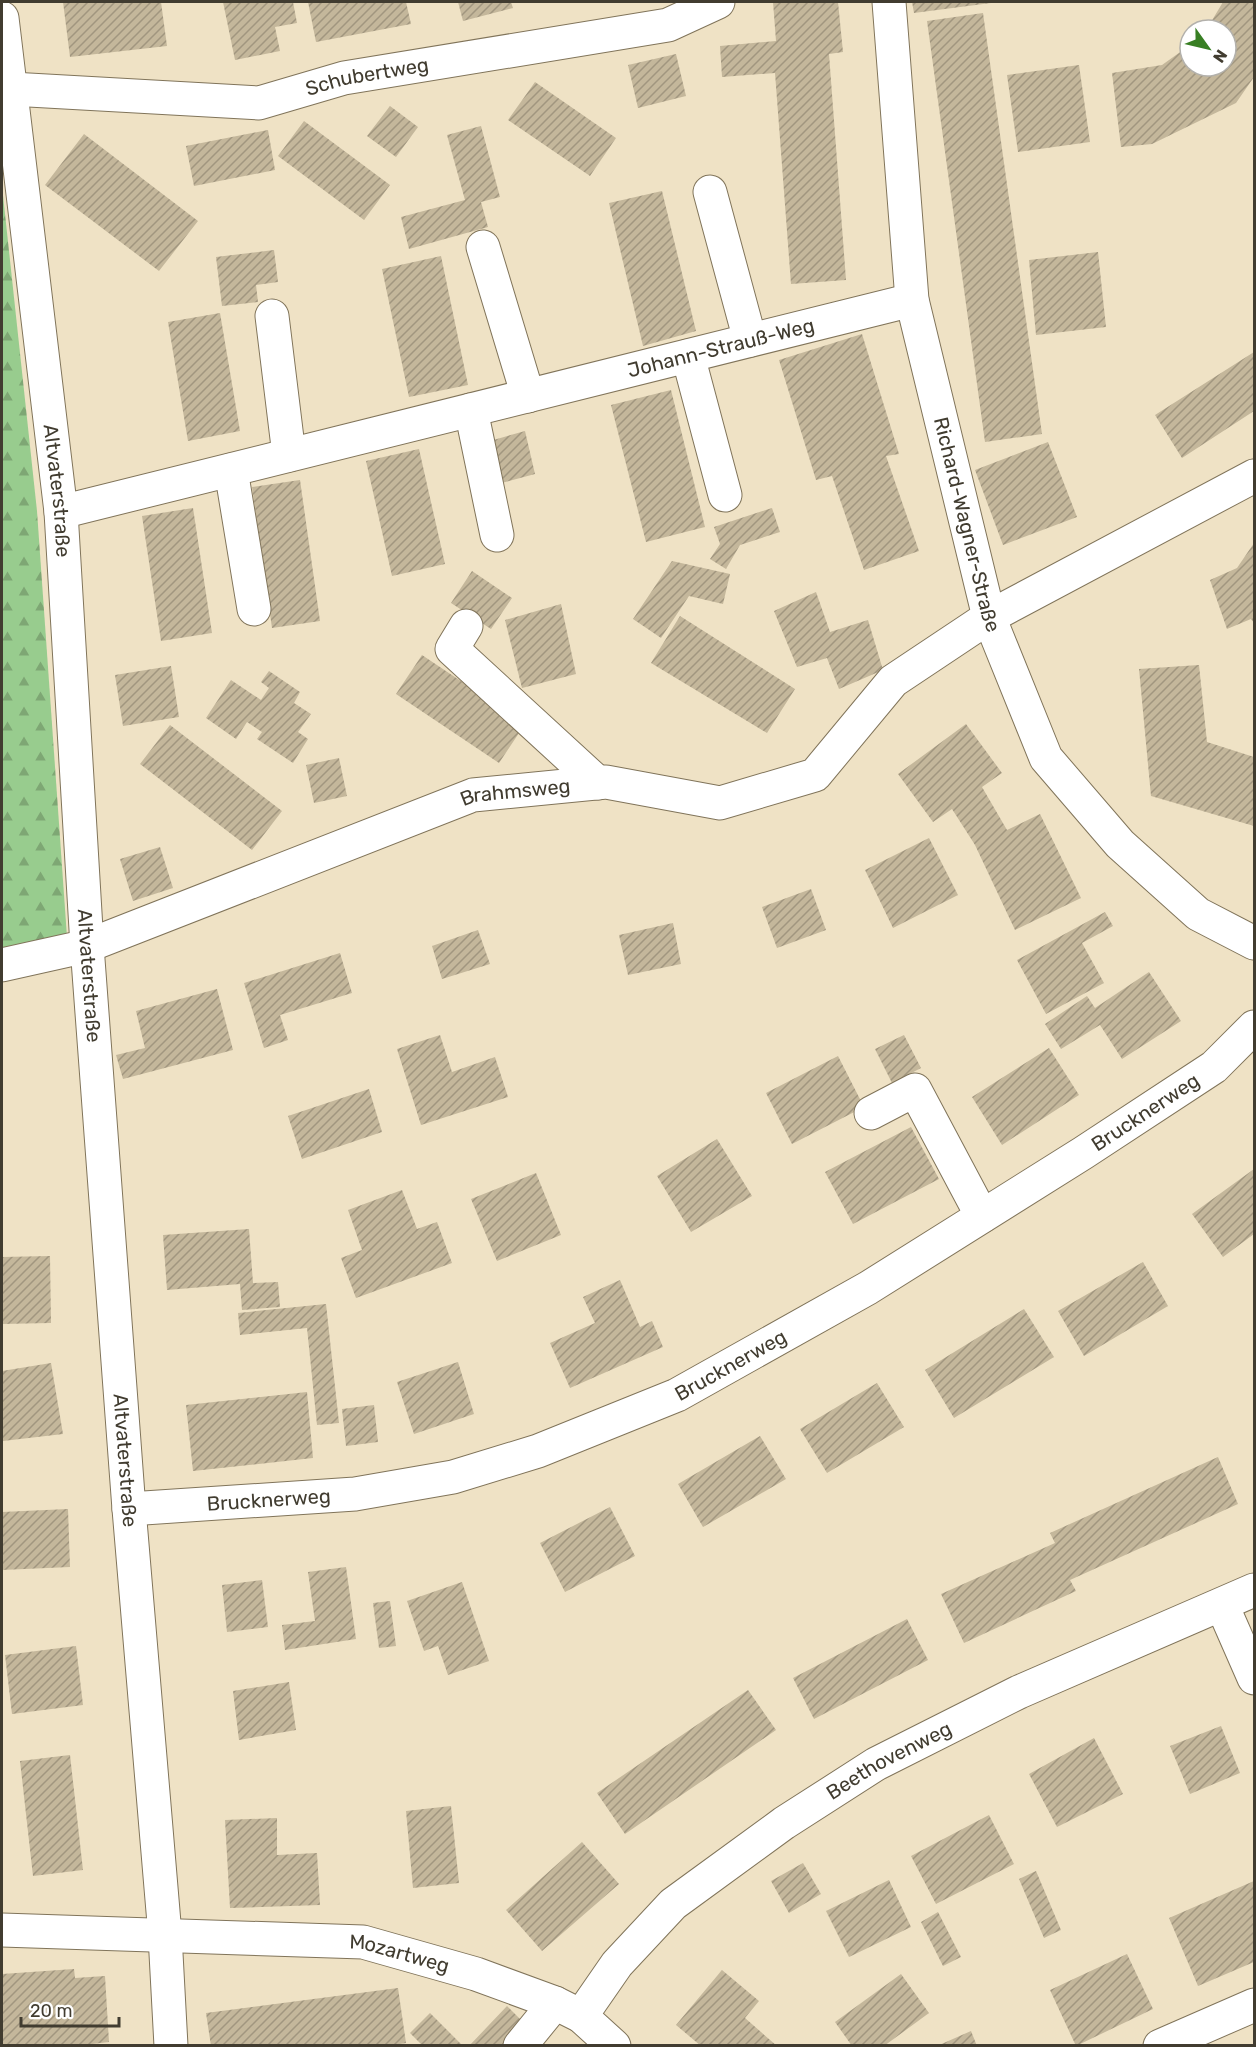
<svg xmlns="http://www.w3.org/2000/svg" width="1256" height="2047" viewBox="0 0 1256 2047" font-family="Rubik,sans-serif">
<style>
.forest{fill:url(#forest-firs)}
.building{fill:url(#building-hatch)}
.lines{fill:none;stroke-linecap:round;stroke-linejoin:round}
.minor-casing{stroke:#80745a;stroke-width:35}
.minor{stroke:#fff;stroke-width:33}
.labels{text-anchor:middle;stroke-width:4.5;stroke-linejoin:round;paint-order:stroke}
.street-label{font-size:20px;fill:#413c30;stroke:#fff}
</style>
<defs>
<pattern id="forest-firs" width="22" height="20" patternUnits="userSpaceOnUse" patternTransform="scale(1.5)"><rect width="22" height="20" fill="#98cc8e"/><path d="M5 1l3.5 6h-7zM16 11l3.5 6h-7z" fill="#7ea774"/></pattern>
<pattern id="building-hatch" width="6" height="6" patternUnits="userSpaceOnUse" patternTransform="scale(1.5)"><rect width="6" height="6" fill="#c4b79b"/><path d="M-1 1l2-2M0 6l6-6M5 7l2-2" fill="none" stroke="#a1967f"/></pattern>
</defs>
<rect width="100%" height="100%" fill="#efe2c5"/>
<!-- forest -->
<path class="forest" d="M2,186L37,511L67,937L2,951Z"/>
<!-- building -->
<path class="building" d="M63,2H161L167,46L70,57Z
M223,2H293L297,23L275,27L280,51L235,60Z
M308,2H406L411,24L316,42Z
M458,2H511L513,8L463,21Z
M773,2H838L843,52L829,54L846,280L791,284L775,73L722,77L720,46L776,41Z
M912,2H991V3L914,13Z
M1223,2H1254V77L1236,103L1152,144L1121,147L1112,73L1162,65L1190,45V66H1226V30H1205L1211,22Z
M983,13L1042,434L985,442L927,21Z
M676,54L686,96L638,108L628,65Z
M1079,65L1090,142L1018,152L1007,75Z
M535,82L616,138L590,176L508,120Z
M390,106L418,127L396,157L367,136Z
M304,121L390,185L364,220L278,156Z
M481,126L500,197L481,202L488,227L409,249L401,217L465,200L447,135Z
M268,130L275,170L194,186L186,146Z
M84,134L198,221L159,271L45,185Z
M662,191L696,331L643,346L609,203Z
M274,250L278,282L256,285L258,302L222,306L216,257Z
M1098,252L1106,327L1036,335L1029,260Z
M441,256L468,385L409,397L382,269Z
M220,313L240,431L188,441L168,322Z
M862,334L899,454L886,456L919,551L864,570L832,476L816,480L779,360Z
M1254,352V411L1182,458L1155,415Z
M671,390L705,527L646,542L611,405Z
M525,431L535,474L498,484L490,441Z
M1048,442L1077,517L1003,545L975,470Z
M419,449L445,564L392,576L366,461Z
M300,480L320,621L272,628L252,487Z
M193,508L212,633L161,641L142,516Z
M772,508L780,532L740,545L726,569L710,559L720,544L714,527Z
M1254,543V623L1251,619L1227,629L1210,580L1237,568Z
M672,561L730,574L723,604L689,596L661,638L633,619Z
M472,571L512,598L491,629L451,603Z
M816,592L830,632L868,620L883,670L839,689L827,658L797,667L774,611Z
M561,604L576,674L522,688L505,620Z
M680,616L795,689L767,733L651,663Z
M422,655L525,724L499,763L396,694Z
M1199,665L1207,742L1254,757V826L1151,796L1139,669Z
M171,666L179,717L123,726L115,675Z
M269,671L300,692L294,703L311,714L298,732L308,739L293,763L257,739L262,732L247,722L236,739L206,718L231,680L261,700L269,688L261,682Z
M966,724L1002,773L982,787L1007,830L1040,814L1081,898L1015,930L975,845L952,809L933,822L898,774Z
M170,725L282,811L252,850L140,764Z
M339,758L347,796L314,803L306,765Z
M929,838L958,895L893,928L865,870Z
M160,847L173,888L133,901L120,859Z
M811,889L826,930L777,948L762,907Z
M1105,912L1113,926L1082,943L1104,983L1046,1014L1017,960Z
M673,923L681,964L628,975L619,935Z
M478,930L490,964L442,979L432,946Z
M340,953L352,993L280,1015L288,1040L264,1048L244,983Z
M1149,972L1181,1021L1122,1059L1100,1025L1061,1049L1045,1024L1087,996L1095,1008Z
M217,989L233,1050L123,1079L116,1055L145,1048L136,1011Z
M440,1035L452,1072L495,1057L508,1097L421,1125L397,1049Z
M904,1035L921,1068L892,1083L875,1049Z
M1049,1048L1079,1095L1002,1145L972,1097Z
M838,1056L864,1107L792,1144L766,1093Z
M369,1089L382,1132L302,1159L288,1116Z
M911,1127L939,1179L853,1224L825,1172Z
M717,1139L752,1196L691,1232L657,1176Z
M1254,1169V1234L1223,1257L1192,1214Z
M536,1173L561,1235L497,1261L471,1199Z
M402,1190L417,1229L437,1222L452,1263L356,1298L341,1258L362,1250L348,1210Z
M249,1229L253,1283L278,1282L280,1307L242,1310L240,1284L167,1290L163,1235Z
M50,1256L51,1323L2,1324V1257Z
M1143,1262L1168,1306L1084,1356L1058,1311Z
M620,1280L640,1327L652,1321L663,1347L570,1388L550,1343L595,1323L583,1297Z
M326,1304L339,1423L317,1425L307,1328L240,1335L238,1313Z
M1024,1309L1054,1357L954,1418L925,1370Z
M458,1362L474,1414L414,1434L397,1382Z
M51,1363L63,1434L3,1441L2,1371Z
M877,1383L904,1427L827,1473L800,1429Z
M307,1392L313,1458L193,1471L186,1405Z
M374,1405L378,1442L346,1446L342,1409Z
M760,1436L786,1479L703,1527L678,1484Z
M1218,1457L1238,1504L1070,1580L1076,1591L964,1643L941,1594L1055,1543L1050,1533Z
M610,1507L635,1556L565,1592L540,1543Z
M68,1509L70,1567L2,1570V1512Z
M346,1567L356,1639L285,1650L282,1625L315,1621L308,1572Z
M262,1580L268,1627L227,1632L222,1585Z
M462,1582L489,1661L448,1675L438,1646L424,1651L407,1601Z
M390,1601L396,1646L379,1648L373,1603Z
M907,1619L928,1660L814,1719L793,1678Z
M76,1646L83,1705L12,1714L5,1655Z
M289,1682L296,1730L239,1740L233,1691Z
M748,1690L776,1730L625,1834L597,1793Z
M1221,1726L1240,1773L1190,1794L1170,1746Z
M1094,1738L1123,1794L1057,1827L1029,1774Z
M70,1755L83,1870L33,1876L20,1761Z
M451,1806L459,1883L413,1888L406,1811Z
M989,1815L1014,1864L936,1904L911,1856Z
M277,1818V1855L317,1853L320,1905L230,1908L225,1820Z
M582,1842L619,1884L542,1951L506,1910Z
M803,1863L821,1894L789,1913L771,1881Z
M1036,1871L1061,1930L1044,1938L1019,1879Z
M889,1880L911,1927L849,1957L826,1911Z
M1254,1881V1962L1198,1986L1169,1918Z
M938,1912L961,1957L943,1966L921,1922Z
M1127,1954L1153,2009L1076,2046L1050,1990Z
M74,1969L75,1978L105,1976L109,2042L76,2046H2V1974Z
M722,1970L759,2001L745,2018L777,2046H701L676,2025Z
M901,1974L929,2013L884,2046H852L835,2022Z
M398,1988L406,2043L388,2046H211L206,2013Z
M507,2006L530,2029L513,2046H469Z
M430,2013L463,2046H423L410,2033Z
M971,2031L977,2046H937Z"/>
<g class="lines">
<!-- minor casing -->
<g class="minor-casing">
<g id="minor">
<path id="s1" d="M889,2L912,300L989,617L1046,758L1120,844L1198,914L1254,943"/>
<path id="s2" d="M2,18L61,512L87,946L129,1509L165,1935L171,2046"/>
<path id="s3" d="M11,89L259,103L344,78L668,25L718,2"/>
<path d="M710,192L750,340"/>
<path d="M483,247L528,396"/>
<path d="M272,316L289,455"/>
<path d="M688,356L725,495"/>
<path d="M471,410L497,535"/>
<path d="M231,470L254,609"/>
<path id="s4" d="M61,512L912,300"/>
<path d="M466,626L452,649L598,783"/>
<path id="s5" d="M2,965L87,946L473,795L606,782L720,803L815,775L893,681L989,617L1254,476"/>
<path d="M871,1113L915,1090L982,1216"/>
<path id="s6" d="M129,1509L355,1494L453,1477L538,1451L677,1395L868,1288L1083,1153L1214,1067L1254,1027"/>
<path d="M1222,1605L1254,1678"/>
<path id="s7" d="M2,1930L363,1942L476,1974L555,2003L581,2016L614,2046"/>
<path id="s8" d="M581,2016L617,1964L673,1904L784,1823L876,1764L1019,1692L1254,1590"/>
<path d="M520,2046L555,2003"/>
<path d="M1160,2046L1254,2005"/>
</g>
</g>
<!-- minor -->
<use href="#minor" class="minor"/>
</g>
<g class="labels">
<!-- street labels -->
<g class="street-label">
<text dy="7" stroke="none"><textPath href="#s3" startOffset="360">Schubertweg</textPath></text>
<text dy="7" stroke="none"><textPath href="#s4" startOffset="680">Johann-Strauß-Weg</textPath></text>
<text dy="7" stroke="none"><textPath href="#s2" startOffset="476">Altvaterstraße</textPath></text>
<text dy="7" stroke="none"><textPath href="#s1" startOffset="530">Richard-Wagner-Straße</textPath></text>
<text dy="7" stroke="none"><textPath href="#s5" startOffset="544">Brahmsweg</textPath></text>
<text dy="7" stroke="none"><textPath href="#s2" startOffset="962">Altvaterstraße</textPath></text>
<text dy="7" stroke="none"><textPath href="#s6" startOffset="1112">Brucknerweg</textPath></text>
<text dy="7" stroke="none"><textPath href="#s6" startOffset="626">Brucknerweg</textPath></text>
<text dy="7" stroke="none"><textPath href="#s2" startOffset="1448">Altvaterstraße</textPath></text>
<text dy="7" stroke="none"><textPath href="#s6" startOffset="140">Brucknerweg</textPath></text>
<text dy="7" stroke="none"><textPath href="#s8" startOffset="405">Beethovenweg</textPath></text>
<text dy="7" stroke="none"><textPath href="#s7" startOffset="399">Mozartweg</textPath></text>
</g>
</g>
<!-- border -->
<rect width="1256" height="2047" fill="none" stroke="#413c30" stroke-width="6"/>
<!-- north arrow -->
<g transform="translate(1208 48) rotate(124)"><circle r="28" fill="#ffffff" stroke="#b3b1ac" stroke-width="1.5"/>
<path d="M0-4.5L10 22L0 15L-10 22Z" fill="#387f24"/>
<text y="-9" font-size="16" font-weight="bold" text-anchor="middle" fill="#413c30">N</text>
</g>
<!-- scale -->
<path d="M21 2017v9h98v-9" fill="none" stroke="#413c30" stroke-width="3"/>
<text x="30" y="2017" font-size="18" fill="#413c30" stroke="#ffffff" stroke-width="4.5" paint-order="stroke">20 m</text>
</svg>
